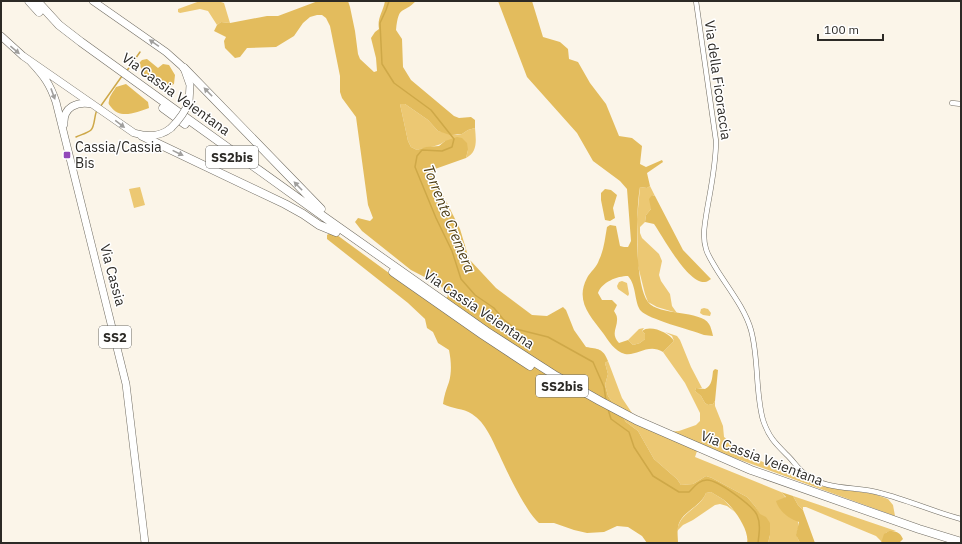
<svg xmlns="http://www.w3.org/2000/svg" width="962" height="544" viewBox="0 0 962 544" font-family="'IBM Plex Sans',sans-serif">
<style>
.green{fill:#ecc873}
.forest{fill:#e3bc5d}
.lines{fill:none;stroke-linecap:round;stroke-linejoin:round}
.stream{stroke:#cea848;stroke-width:1.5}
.minor-casing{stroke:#706c62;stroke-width:5.5}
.primary-casing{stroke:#706c62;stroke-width:8}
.trunk-casing{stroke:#706c62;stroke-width:9}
.minor{stroke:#fff;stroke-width:4.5}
.primary{stroke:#fff;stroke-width:7}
.trunk{stroke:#fff;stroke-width:8}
.primary-bridge-casing{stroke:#706c62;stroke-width:8;stroke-linecap:butt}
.primary-bridge{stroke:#fff;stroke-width:7}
.oneway{fill:#a09f9d}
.poi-dot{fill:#9248ba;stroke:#fff;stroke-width:1.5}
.labels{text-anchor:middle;stroke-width:3;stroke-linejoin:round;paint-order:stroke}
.shield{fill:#fff;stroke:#6b6a67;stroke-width:1}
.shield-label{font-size:13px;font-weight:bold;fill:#2c2a26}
.street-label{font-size:14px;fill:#2c2a26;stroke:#fff}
.poi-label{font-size:14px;fill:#2c2a26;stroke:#fff;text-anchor:start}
.water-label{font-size:15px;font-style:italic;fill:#4d3d14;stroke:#fff}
</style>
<rect width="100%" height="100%" fill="#fbf5e9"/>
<!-- green -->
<path class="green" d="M200,1H218L224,3L230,23L221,22L217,25L208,11L200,9L180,13L178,12V9Z
M400,104H405L428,120L438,131L457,135L462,134L468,130L475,128C476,140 478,152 466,158L468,150L445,141C437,148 428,146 417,150L411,147L408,141Z
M650,186L655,196L652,195L651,209L646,215L645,222L640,227V233L642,238L659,254L662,261L659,275L661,281L670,294L672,306L677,313L657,307L648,302L645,294L638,266L637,219L640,187L647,188Z
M140,187L145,205L134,208L129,189Z
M622,281L627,283L629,294L628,296L618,289L617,286L619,282Z
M704,308L708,309L711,313L710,316L703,315L700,313L701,309Z
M644,328L642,331L645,334V339L640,343L633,345L628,340L639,329Z
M665,332L677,336L680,340L691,367L702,388H696L695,391L701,396L705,403L708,405L713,404L715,401V406L723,426L724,437L747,454L765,463L820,486L874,494L888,499L893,505L895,516L699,445L695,457L781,492C786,497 797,515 798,522C800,532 793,530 800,543H768L770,535L755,506L747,497L712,478L706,476L693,484L681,485L677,479L654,459L638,431L626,422L608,396L605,385L608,374L605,363L608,361L622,398L634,416L667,432L679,431L696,425L700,421V413L685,383L663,352L674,341L672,336Z
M711,492L724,500L735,512L727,506L720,504L715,505L693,520L683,525L677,531C680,511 699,510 706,493Z
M793,496L896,531C884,531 886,533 882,542L876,536L806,507H803V510L798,505Z"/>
<!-- forest -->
<path class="forest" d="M318,1H348L350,7L355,31L358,54L360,59L374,72L377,71L376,58L371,38L375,32L379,29C377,18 383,12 385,1H416C402,15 399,4 396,30L402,39L403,67L411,80L454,116L459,118L471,117L475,120V128L468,130L462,134L450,135L438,131L428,120L405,104H400L408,141L411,147L417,150L426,147L439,146L445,141L457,137L462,138L467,143L468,150L466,158L435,169L434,177L460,229L469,259L496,288L532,315L547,316L563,307L566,310L574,330L586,347C598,349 603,348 608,361L605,363L608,374L605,385L608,396L626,422L638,431L654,459L677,479L681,485L693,484L706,476L712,478L747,497L755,506L760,514L766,517L770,523V535L768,543H747C750,531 734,508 724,500C720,497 715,495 711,492L706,493C700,508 681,511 678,527C677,532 678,538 678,543H647L642,536L628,527L617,526L604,532L587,533L574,530L554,523H539C526,512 507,472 499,454C492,440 486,423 472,414C463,408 452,409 443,404C444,396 446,390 449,382C452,372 451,360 449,350L438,343L433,332L427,328L425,319L408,303L327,239V235L330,233L337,235L419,295L440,305L448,296L440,285L411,270L362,231L355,222L358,218L370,221L373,218L368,205L356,117L342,98L340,92V76L330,26L326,18L322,15H317L310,17L303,23L294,36L276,47L247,48L240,57L235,58L225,48L224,41L226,37L214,31L217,25L221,22L230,23L267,16H278Z
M498,1H532L543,37L560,42L568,49L569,59L578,62L590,83L606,104L619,136L632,138L642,146L640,164L646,167L662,160L663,162L647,173L650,186L647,188L640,187C636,209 634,284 648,302C659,316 701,310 709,324C711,327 712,332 713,336L704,335C691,330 648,319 641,311C634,303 637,286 628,276C617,276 602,282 598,293L602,300H612L617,305L614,311C615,313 617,315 617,318C618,328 610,333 619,343L628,340L633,345L640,343L645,339V334L642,331C650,324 670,333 674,341L663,352C648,343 638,356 625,354C615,352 608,340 603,333C590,316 575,301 587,278C590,272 597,267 599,260C604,250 605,238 607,227L610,225L616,226L620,246L624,247H628L631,241L627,189L620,181L593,161L577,133L527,77Z
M147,59L158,68L163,64L169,65L175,75L174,84L163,90C151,86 143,74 139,63L142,60Z
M126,84L148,102L149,108C137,112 120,120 111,107C109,104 108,104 109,101C109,96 114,91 116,87Z
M605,189L611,190L617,195L613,208L615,218L610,221L605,220L601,200V193Z
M652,195L655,196L683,250L711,279C709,280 707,282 705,282C688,284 663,237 654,224L645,222L646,215L651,209L649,199Z
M715,369L718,370L715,401L713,404L708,405L705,403L701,396L695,391L696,388L705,389C712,385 712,379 713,371Z
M781,492L793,496L798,505L803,510L815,543H800L796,535L799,522C789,519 779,511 776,501L786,497Z
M889,531C896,531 900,532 903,539L899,543H881L884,534Z"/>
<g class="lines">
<!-- stream -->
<path class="stream" d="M389,1L386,10L380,23L382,64L394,83L431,110L454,139L452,147L442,151L422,150L417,156L415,167L436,218L452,251L461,279L475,295L494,308L503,319L516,329L548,337L593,362L604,387L606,401
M126,72L140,52
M100,107L122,76
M76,137C80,135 88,133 91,130C95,126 94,116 97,110
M608,409L611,419L629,432L634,447L653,476L679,492H689C694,487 699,480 707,480C718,480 753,506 757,515C761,524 759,534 758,543"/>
<!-- minor casing -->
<g class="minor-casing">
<path id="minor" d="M696,1L716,141C716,164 711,187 707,210C705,223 702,236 706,249C708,256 713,263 717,270C729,289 745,309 751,330C759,359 755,391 763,420C769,438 776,444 789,457C794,462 798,469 805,474C826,491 856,486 880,493C908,500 934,512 961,519
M952,103L961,104"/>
</g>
<!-- primary casing -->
<g class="primary-casing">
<path id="primary" d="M93,1L166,52L184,68L190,85L189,102
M1,36L23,56L134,133C148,137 160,137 171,128
M31,62C44,76 50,84 56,102L126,384L145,543
M64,124C63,107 77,101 92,104"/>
</g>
<!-- trunk casing -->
<g class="trunk-casing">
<path id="trunk" d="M29,1L39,12
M37,1L59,25L81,42L178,112L327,219L486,331L556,376L600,401L636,420L751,470L919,529L961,542
M184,68L321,209
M163,108L185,124
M142,136L285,204L303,214L319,225L336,232
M393,272L483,335L530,366"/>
</g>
<!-- minor -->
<use href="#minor" class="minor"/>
<!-- primary -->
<use href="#primary" class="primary"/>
<!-- trunk -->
<use href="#trunk" class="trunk"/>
<!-- primary-bridge casing -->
<g class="primary-bridge-casing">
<path id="primary-bridge" d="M171,128C179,120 185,112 189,102"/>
</g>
<!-- primary-bridge -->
<use href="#primary-bridge" class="primary-bridge"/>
</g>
<!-- one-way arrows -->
<defs><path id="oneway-solid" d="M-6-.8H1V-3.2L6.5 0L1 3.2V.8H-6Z"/></defs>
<g class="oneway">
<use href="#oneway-solid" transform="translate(154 43) rotate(-145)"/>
<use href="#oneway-solid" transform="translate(15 50) rotate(40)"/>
<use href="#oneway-solid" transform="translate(208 92) rotate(-134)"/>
<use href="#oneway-solid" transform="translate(53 94) rotate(70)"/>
<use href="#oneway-solid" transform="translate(120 124) rotate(37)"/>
<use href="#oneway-solid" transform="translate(178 153) rotate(26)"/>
<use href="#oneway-solid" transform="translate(298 186) rotate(-134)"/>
</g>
<!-- markers -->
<rect class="poi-dot" x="63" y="151" width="8" height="8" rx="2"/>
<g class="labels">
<!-- shield labels -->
<g class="shield">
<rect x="206" y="146" width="52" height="22" rx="3"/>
<rect x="99" y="326" width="32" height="22" rx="3"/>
<rect x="536" y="375" width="52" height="22" rx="3"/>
</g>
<g class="shield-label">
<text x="232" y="162">SS2bis</text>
<text x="115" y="342">SS2</text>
<text x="562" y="391">SS2bis</text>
</g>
<!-- street labels -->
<g class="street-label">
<text transform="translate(718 80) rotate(82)" y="5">Via della Ficoraccia</text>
<text transform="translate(176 94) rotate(36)" y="5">Via Cassia Veientana</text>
<text transform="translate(113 275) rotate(75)" y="5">Via Cassia</text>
<text transform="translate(479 309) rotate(34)" y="5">Via Cassia Veientana</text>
<text transform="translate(762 458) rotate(21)" y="5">Via Cassia Veientana</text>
</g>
<!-- poi labels -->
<g class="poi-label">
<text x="75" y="152">Cassia/Cassia<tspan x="75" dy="16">Bis</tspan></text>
</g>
<!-- water labels -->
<g class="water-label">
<text transform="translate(449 219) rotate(68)" y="5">Torrente Cremera</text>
</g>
</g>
<!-- border -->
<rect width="962" height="544" fill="none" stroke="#2c2a26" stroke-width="4"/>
<!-- scale -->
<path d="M818 34v6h65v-6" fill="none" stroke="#2c2a26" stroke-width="2"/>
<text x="824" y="34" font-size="12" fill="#2c2a26" stroke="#ffffff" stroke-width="3" paint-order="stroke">100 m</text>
</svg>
